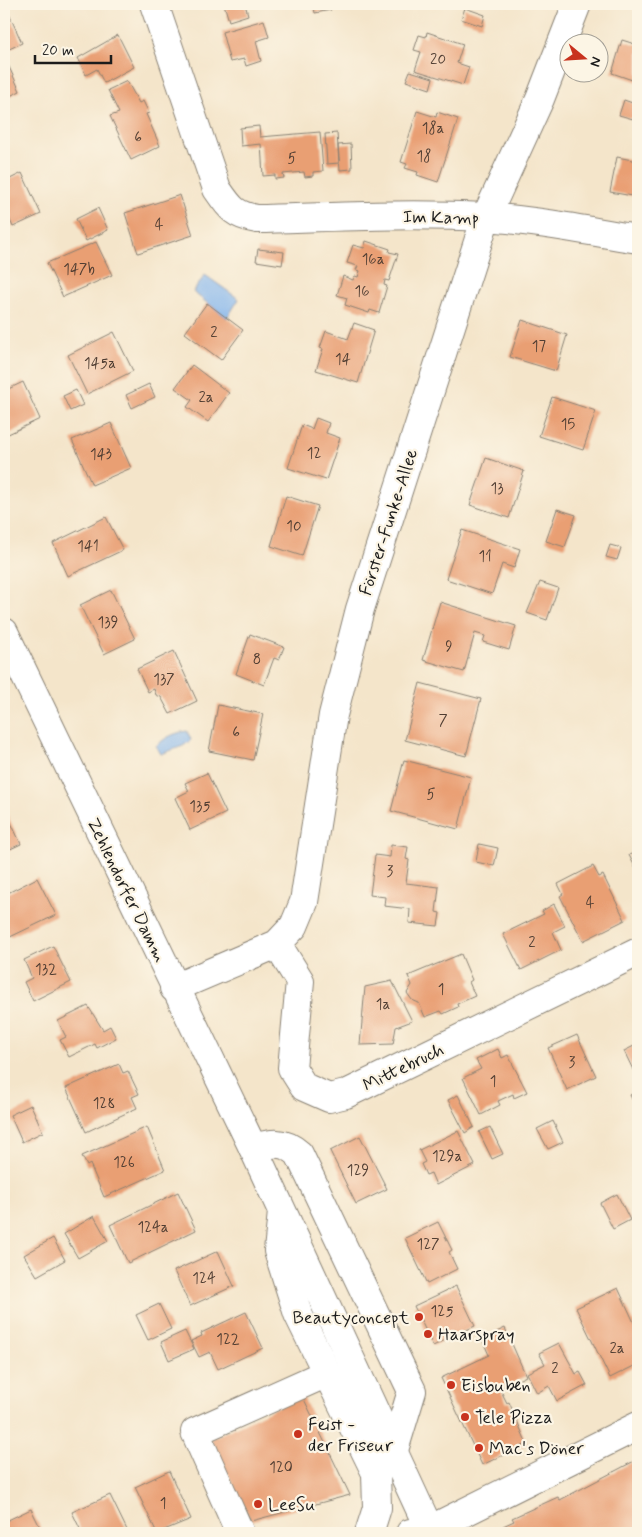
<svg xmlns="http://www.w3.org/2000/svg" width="642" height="1537" viewBox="0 0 642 1537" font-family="Mynerve,sans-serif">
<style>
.water{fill:#80b3ed;stroke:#4e6884}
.building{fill:#e99f73}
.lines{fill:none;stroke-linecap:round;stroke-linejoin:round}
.minor-casing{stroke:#888073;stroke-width:30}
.major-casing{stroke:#888073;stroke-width:30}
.minor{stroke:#fff;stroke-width:28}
.major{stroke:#fff;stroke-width:28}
.poi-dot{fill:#c8321e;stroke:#fcf5e5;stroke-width:2}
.labels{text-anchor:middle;stroke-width:4.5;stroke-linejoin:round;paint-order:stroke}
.number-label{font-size:15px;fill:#4f3d32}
.street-label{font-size:18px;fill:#1c1c1c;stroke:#fcf5e5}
.poi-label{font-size:18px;fill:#1c1c1c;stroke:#fcf5e5;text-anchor:start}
</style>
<rect width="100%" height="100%" fill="#fcf5e5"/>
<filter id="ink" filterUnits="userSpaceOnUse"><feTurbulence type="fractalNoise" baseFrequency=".02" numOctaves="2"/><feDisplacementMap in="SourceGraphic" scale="10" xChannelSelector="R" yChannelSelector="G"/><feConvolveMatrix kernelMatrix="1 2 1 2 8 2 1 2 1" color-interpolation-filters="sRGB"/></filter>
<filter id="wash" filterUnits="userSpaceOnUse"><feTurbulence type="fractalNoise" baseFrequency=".0096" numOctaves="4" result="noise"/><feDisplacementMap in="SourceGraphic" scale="20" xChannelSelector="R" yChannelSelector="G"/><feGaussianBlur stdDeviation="1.12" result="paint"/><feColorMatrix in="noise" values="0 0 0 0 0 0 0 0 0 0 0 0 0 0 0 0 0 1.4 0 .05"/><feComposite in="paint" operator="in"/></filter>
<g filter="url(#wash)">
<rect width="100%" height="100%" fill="#f4e5ca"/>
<!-- water -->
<path class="water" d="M205,275L239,299L227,318L193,292Z
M187,731L191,740L183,746L161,754L156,746C166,737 174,733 187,731Z"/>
<g id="blocks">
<!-- building -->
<path class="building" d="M224,4H245L248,15L229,21Z
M313,4H330L331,10L315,13Z
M465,8L485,15L482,26L461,19Z
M9,14L22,43L5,51L4,17Z
M264,20L269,37L256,41L261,61L246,66L244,59L230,62L222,32Z
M427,32L463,44L457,63L469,67L463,85L415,70L421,52L414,50L419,35L426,37Z
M118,35L134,67L104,83L97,69L86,75L78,58Z
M622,40L638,45V82L612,73Z
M4,56L20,91L4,99Z
M410,71L433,78L430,89L406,81Z
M127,81L139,103L143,101L149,113L146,114L160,146L131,160L110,116L119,113L108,90Z
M624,100L638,105L633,119L619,115Z
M417,111L436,117L437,112L458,119L438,182L417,175L418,172L405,168L407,164L401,162Z
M259,126L260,137L320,132L323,171L313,172V176L305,177L304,172L283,174L284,178L275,179V175L263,176L261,144L241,146L240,128Z
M337,133L339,163L327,164L325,134Z
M351,144L352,169L340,170L338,145Z
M617,157L638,161V197L610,192Z
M22,173L41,214L13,227L4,207V182Z
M180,195L193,235L138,253L125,213Z
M98,208L108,230L86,241L76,219Z
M366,241L390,249L389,252L398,254L389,281L385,280L384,285L387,286L379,313L370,310L369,313L345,305L347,298L337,295L343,276L353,280L355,276L358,277L360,271L356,270L358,266L347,263L353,245L364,248Z
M96,242L112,275L63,297L47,263Z
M258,249L284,252L282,265L256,261Z
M207,303L243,330L221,360L185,333Z
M522,320L567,335L556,371L510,357Z
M354,323L374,330L358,383L316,370L323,349L320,348L326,331L348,339Z
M114,332L133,371L87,394L68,355Z
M192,365L229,393L208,422L187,407L192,400L175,388Z
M23,382L40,419L4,436V391Z
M149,384L155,397L132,408L126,395Z
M76,390L83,405L70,411L63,396Z
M552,397L596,411L583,450L539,436Z
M316,418L329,423L326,433L340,438L326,480L288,468L302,425L312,429Z
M111,423L131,468L92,485L72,440Z
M486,458L524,471L509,518L470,505Z
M286,496L318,506L302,556L271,546Z
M557,509L576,515L565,547L546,541Z
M106,517L123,550L68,576L53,543Z
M462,530L520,549L514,568L502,564L492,594L446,579Z
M610,545L621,548L617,560L606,557Z
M540,582L558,588L547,620L527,613Z
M111,590L135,639L104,654L80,605Z
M440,602L516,626L509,650L483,642L485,636L475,633L464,672L423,660Z
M250,634L284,647L279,660L274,658L264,685L236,674Z
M174,651L197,701L170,714L161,697L156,695L154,689L148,692L137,669Z
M420,683L481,699L466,756L405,740Z
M218,705L263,714L253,760L209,751Z
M404,760L471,777L458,829L391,811Z
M207,773L226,813L190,830L175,798L189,791L185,783Z
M4,808L21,844L4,852Z
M479,844L498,848L494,866L476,862Z
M391,845L408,847L406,859L409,860L406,883L439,887L436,912L440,913L438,926L409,923L410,909L384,906L385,897L370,895L375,855L390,857Z
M638,851V873L629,855Z
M593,866L599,877L603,875L625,920L583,941L560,896L563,894L558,884Z
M37,878L56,915L10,937L4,924V895Z
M554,904L565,926L553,932L561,950L521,970L503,934L544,914L542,911Z
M53,946L71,982L33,1001L24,982L32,978L24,960Z
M461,954L472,980L469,982L475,996L457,1004L458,1007L443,1014L441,1011L425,1017L419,1003L412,1000L407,993L412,985L408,976Z
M392,981L412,1021L396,1027L393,1044L360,1045L365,987Z
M88,1006L103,1030L110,1026L116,1038L97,1048L95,1044L69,1057L60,1040L66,1037L58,1021Z
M577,1035L596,1076L567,1090L548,1048Z
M638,1044V1080L624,1051Z
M498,1049L502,1058L508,1055L527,1092L514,1098L513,1094L498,1101L500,1105L481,1115L463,1078L481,1069L476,1060Z
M119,1064L123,1073L128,1071L139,1094L132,1097L137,1108L86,1132L66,1088Z
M638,1091V1111L630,1095Z
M458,1095L474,1127L465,1133L448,1100Z
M31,1105L43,1132L22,1142L10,1115Z
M553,1121L563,1142L548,1149L537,1129Z
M147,1127L165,1170L104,1197L90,1164L87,1166L82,1156Z
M490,1127L503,1154L492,1159L479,1132Z
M458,1131L475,1165L436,1185L431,1173L426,1175L421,1164L425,1162L419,1150Z
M360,1136L387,1189L356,1204L330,1151Z
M178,1192L196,1230L128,1263L110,1225Z
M617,1194L630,1220L613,1229L600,1203Z
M94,1216L108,1241L78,1258L64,1234Z
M438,1222L452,1250L449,1252L457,1269L427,1284L405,1238Z
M53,1238L65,1260L37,1276L24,1255Z
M218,1251L234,1286L190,1306L174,1271Z
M456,1286L475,1326L433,1346L414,1306Z
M618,1288L638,1331V1364L610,1378L576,1308Z
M159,1304L171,1329L148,1340L136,1315Z
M246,1312L263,1348L218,1369L210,1352L199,1357L191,1341L202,1336L201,1333Z
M505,1328L526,1376L500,1389L507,1403L509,1402L527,1444L482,1465L441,1378L489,1355L482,1339Z
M185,1331L194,1349L169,1360L161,1342Z
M559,1343L576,1374L580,1372L587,1385L557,1401L549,1386L537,1393L527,1373L545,1364L539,1353Z
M302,1395L350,1495L251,1521L211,1439Z
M638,1459V1533H506L503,1526L514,1521L512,1518L558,1497L560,1500Z
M169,1471L191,1519L157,1533L135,1487Z
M110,1495L127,1530L120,1533H82L72,1512Z
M31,1509L43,1533H4V1522Z"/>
</g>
</g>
<g filter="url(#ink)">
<use href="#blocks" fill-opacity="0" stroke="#888073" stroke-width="1"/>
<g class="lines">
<!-- minor casing -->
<g class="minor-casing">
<path id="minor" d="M154,4L217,189C230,208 234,215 257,219C333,217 409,213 485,217C536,220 587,231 638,239
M277,944L300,981L292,1068L304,1087L329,1098L346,1094L638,952
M174,988L277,944L294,926L304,902L333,715L360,609L486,217L540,99L577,4
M253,1148C271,1143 284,1140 299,1154L412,1391L394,1450
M282,1212L278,1251L298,1314L376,1473L377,1508L369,1533
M240,1533L195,1432L327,1373
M410,1533L429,1530L638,1426"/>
</g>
<!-- major casing -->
<g class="major-casing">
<path id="major" d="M4,632L253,1148L431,1533"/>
</g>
<!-- minor -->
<use href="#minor" class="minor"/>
<!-- major -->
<use href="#major" class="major"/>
</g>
</g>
<!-- markers -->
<g class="poi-dot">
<circle cx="419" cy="1317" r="5"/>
<circle cx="428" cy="1334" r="5"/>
<circle cx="451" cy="1385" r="5"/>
<circle cx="465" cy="1417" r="5"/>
<circle cx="298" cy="1434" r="5"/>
<circle cx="479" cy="1448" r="5"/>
<circle cx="258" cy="1504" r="5"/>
</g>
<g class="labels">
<!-- number labels -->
<g class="number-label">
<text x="438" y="64">20</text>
<text x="433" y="133">18a</text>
<text x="138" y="142">6</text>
<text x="424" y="161">18</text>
<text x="292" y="163">5</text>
<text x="159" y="229">4</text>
<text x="373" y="264">16a</text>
<text x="79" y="274">147b</text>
<text x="362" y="296">16</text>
<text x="214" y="337">2</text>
<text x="539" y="351">17</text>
<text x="343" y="364">14</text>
<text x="100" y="368">145a</text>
<text x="206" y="402">2a</text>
<text x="568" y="429">15</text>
<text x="314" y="458">12</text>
<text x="101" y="459">143</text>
<text x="497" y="493">13</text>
<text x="294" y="531">10</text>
<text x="88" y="551">141</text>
<text x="485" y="561">11</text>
<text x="108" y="627">139</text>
<text x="449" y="651">9</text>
<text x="257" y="664">8</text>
<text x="164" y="684">137</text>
<text x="443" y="725">7</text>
<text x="236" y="737">6</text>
<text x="431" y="799">5</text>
<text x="200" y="811">135</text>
<text x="390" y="876">3</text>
<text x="590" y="907">4</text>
<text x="532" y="947">2</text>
<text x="46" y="974">132</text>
<text x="441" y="994">1</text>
<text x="383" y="1009">1a</text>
<text x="572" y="1067">3</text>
<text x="493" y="1086">1</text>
<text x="104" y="1108">128</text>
<text x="447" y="1161">129a</text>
<text x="124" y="1167">126</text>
<text x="358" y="1175">129</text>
<text x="153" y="1232">124a</text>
<text x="428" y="1249">127</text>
<text x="204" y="1283">124</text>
<text x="442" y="1316">125</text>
<text x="228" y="1344">122</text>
<text x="617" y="1353">2a</text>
<text x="555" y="1373">2</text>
<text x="281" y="1472">120</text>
<text x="163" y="1508">1</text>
</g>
<!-- street labels -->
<g class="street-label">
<text transform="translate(441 217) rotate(1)" y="6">Im Kamp</text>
<text transform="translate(388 522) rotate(-72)" y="6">Förster-Funke-Allee</text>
<text transform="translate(127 890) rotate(64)" y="6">Zehlendorfer Damm</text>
<text transform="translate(403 1067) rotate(-26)" y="6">Mittebruch</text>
</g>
<!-- poi labels -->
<g class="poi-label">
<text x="409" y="1323" text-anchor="end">Beautyconcept</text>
<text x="438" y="1340">Haarspray</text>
<text x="461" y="1391">Eisbuben</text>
<text x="475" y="1423">Tele Pizza</text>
<text x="308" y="1430">Feist -<tspan x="308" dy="21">der Friseur</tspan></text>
<text x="489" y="1454">Mac's Döner</text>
<text x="268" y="1510">LeeSu</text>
</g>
</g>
<!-- margin -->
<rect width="642" height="1537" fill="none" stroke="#fcf5e5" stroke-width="20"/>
<!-- north arrow -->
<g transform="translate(584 58) rotate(108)"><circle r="24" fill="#fcf5e5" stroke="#a29e95"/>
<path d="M0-4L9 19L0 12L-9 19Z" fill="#c8321e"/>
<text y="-8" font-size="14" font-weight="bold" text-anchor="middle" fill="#1c1c1c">N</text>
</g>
<!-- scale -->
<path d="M35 55v8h76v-8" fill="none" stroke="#1c1c1c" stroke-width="2.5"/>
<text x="42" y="55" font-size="15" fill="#1c1c1c" stroke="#fcf5e5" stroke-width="4" paint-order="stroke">20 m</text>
</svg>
